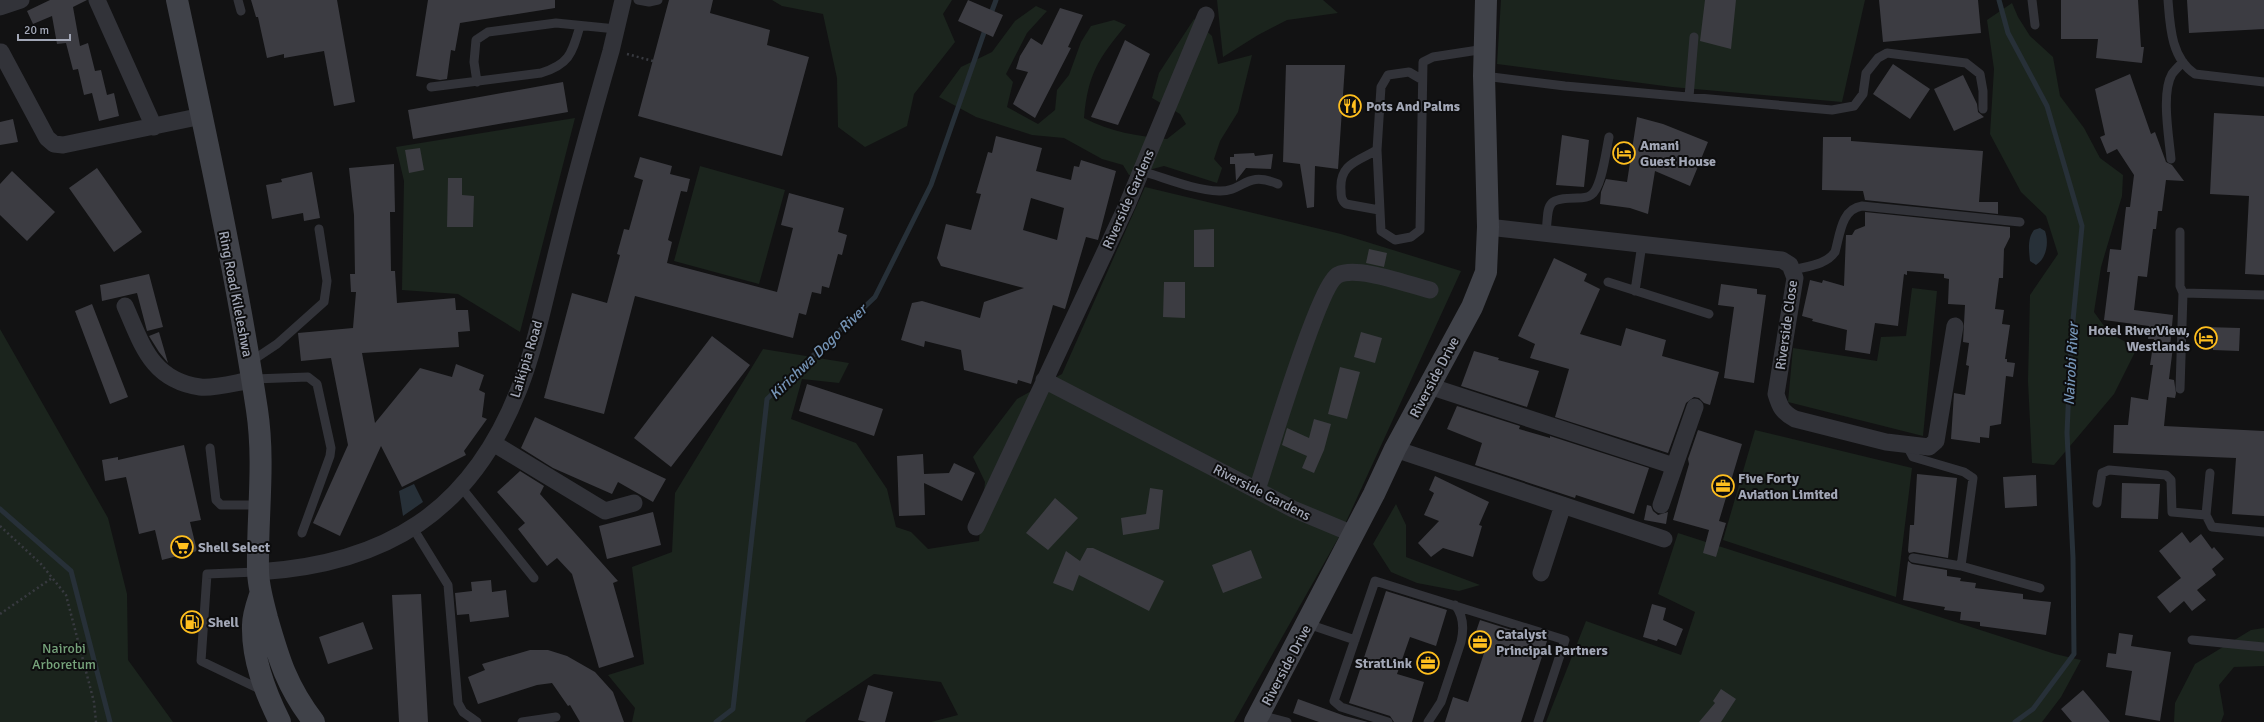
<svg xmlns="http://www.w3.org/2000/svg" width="2264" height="722" viewBox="0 0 2264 722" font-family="Signika,sans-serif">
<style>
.green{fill:#1b241d}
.water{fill:#273038}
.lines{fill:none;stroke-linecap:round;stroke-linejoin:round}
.stream{stroke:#273038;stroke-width:5}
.building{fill:#3c3c42;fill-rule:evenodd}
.path{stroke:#383a40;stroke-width:2.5;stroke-dasharray:2 3;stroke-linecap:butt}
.lane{stroke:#323339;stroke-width:9}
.street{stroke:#323339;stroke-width:17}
.secondary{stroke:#404249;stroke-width:22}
.labels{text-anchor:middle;stroke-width:4;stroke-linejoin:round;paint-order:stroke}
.poi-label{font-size:14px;font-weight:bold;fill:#a2a7b6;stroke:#0d0d0e;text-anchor:start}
.street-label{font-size:14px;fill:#a2a7b6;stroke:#0d0d0e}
.park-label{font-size:14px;fill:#76a37b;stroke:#0d0d0e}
.water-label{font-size:15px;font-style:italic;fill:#7493b5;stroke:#0d0d0e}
</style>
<rect width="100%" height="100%" fill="#121213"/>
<!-- green -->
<path class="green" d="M772,0H952L943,14L955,42L914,94L907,126L865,147L838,127L837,78L823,14L782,6Z
M1217,0H1323L1338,13L1287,20L1258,35L1223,57Z
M1501,0H1865L1842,102L1672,87L1497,64Z
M2012,3L2018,17L2030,36L2053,57L2060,96L2084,128L2100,158L2123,175L2122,196L2101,267L2094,312L2109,333L2137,348L2114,394L2054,465L2032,463L2028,381L2030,295L2058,254L2046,216L2021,192L1990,134L1994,69L1987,20Z
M1036,6L1047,11L1027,33L1006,74L1013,82L1007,107L1038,124L1055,110L1057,90L1069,75L1081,42L1091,26L1114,20L1126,25C1098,59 1088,74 1084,118C1110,132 1138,136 1167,139L1186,124L1180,114L1152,98L1159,73L1194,19L1212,36L1218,64L1252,55L1238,112L1220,141L1214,159L1222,168L1217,183L1164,166L1129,175L1123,165L1102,159L1064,138L1032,135L976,117L939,97L961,67L992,52L1015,21Z
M575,118L520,332L458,294L402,290L404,181L396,147Z
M700,166L785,190L759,284L674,261Z
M1145,187L1341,234L1461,271L1340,535L1234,722H931L958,715L941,682L874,674L807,719L805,722H632L635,708L608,675L644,664L632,567L672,552L675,493L763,349L849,363L839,383L802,379L791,419L856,443L887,489L896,527L911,532L928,549L979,541L985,482L973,457L1017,399L1062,374Z
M1912,288L1937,291L1923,436L1788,402L1793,348L1877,361L1881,337L1906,336Z
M0,329L108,518L127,594L128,660L173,722H0Z
M1755,430L1912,468L1896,597L1723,540Z
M1396,504L1406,525V557L1480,585L1459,591L1417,583L1391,572L1373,544Z
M1678,533L2055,654L2081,660L2061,697L2042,722H1546L1586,621L1681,655L1695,612L1658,594Z
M2264,628V666L2234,667L2219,685L2224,714L2221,722H2174L2175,703L2195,664L2251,630Z"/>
<!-- water -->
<path class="water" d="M2040,228L2045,231C2049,242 2047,258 2036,265L2030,261C2029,251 2027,239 2034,230Z
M414,484L423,502L403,516L399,491Z"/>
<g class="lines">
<!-- stream -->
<path class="stream" d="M1999,0L2008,33L2047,106L2082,226L2071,341L2067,433L2073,558L2074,654L2033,709L2015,722
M990,16L996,0
M0,509L71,571L110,722
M716,722L733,709L767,399L875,297L931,185L986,27"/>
</g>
<!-- building -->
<path class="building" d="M50,0H87L73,7L80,46L88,43L95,71L101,70L107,95L114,93L119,116L99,121L92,93L84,95L78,69L73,70L66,43L57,44L52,16L33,24L27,11Z
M251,0H337L355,102L334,106L324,51L284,58V54L267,58L258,17H256Z
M428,0H555V8L460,23L455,51L451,50L447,79L440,80L416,76Z
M669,0H713L710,13L770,30L767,45L809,57L782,156L638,116Z
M968,0L1003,15L993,37L958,21Z
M1705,0H1736L1731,49L1700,41Z
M1879,0H1978L1981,33L1883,42Z
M2061,0H2138L2141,47H2144L2142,63L2096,58L2098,39H2061Z
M2187,0H2264V29L2189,33Z
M1060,8L1083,15L1068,47L1071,48L1035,118L1013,104L1028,72L1016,69L1020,56L1031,38L1042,45Z
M1125,40L1150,54L1118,125L1091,117Z
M1893,64L1930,89L1910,119L1873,94Z
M1286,65H1345L1338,169L1315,166L1314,207L1307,208L1300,164L1283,162Z
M2130,74L2151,134L2155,132L2166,162L2172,165L2184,181L2166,180L2162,211H2158L2156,229H2153L2147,277L2138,276L2134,310L2173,315L2170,347H2173L2169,379L2174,380L2176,393L2175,398L2167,397L2164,426L2264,431V516L2232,514L2236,458L2113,453L2114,425H2128L2131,397L2148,400L2153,365H2150L2154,339H2148L2149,326L2104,320L2110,272H2107L2110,249L2121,250L2126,207H2130L2134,175L2117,149L2107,154L2100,137L2105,135L2095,89Z
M1963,75L1977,104L1978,112L1984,117L1954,131L1934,89Z
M563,82L568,112L413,139L408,110Z
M2214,113L2264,116V275L2245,274L2249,196L2210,194Z
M1637,117L1663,124L1708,142L1690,186L1655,171L1648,214L1630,208L1600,204L1601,192L1606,179L1627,182Z
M13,119L18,142L0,145V122Z
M1562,135L1589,140L1584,187L1556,185Z
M996,136L1042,148L1036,171L1071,180L1074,166L1079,167L1081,160L1116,171L1098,240L1086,237L1065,309L1053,305L1031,384L1018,380L1017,384L964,370L961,350L925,341L924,347L901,340L912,303L922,301L980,318L984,302L1024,288L941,266L937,258L946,224L971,230L981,194L976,193L988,152L992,153ZM1031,198L1064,208L1057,240L1023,230Z
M1823,137H1851V141L1983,151L1979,202H1998V214L1865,200L1863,191L1822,190Z
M420,148L424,170L409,173L405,150Z
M1254,153L1255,156L1273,154L1271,169L1246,168L1236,181L1235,164H1230V157H1234V154Z
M640,157L672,166L670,174L690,179L687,192L681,191L668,240L672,242L667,263L777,292L793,228L781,225L789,193L844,208L838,232L847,235L842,255L838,254L829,288L822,286L821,294L812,292L806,315L799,313L793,338L635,296L604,414L544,398L572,293L607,303L620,255L617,254L624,229L629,230L643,180L634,177Z
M394,164L395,212H390L391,271H395L397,303L455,298L456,310H468L470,331L458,332L459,347L362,353L375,423L420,368L452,377L456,364L484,375L479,390L485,393L482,417L487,419L464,451L466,455L402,487L381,446L340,536L313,523L348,445L331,358L301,361L298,333L353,328L356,292H351L350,274H355L354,215L349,168Z
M97,168L142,232L114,252L69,188Z
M12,171L55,212L27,241L0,215V184Z
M312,172L320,218L304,221L303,213L272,219L266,185L282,182L281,179Z
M448,178H462V195L474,196L473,227H447Z
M1865,212L2010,227V237L2004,249L2003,278H1999L1995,309L2004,310L2002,324L2010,325L2005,359H2007V362L2015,363L2013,377L2006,376L2001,424L1990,426L1989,438L1980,437V443L1951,439L1954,393L1965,395L1969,366L1966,365L1969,343L1963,342L1965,305L1948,304L1949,279L1944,278V274L1907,271V275L1904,274L1898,326L1875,323L1870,354L1845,350L1847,330L1812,321L1813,319L1802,316L1810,280L1822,283L1823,280L1844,286L1846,235H1852L1855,230L1865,226Z
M1214,229V267H1194V230Z
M1369,249L1387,253L1384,267L1366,263Z
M1554,258L1587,274L1584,281L1600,289L1580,334L1621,346L1626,328L1666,340L1662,356L1719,372L1710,405L1704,403L1699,398L1694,397L1686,403L1668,453L1555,417L1569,369L1530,358L1535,344L1518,336Z
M149,274L163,327L147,331L137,293L102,301L100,285Z
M1164,282H1185V318L1163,317Z
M1721,284L1757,289V294L1766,295L1754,383L1724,378L1734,307L1718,305Z
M92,304L128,397L110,404L75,311Z
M2205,327L2240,328L2239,351L2213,350V346L2204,345Z
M159,332L168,363L159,352L149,336Z
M1361,332L1382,338L1375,363L1354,357Z
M712,336L750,365L671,467L634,438Z
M1474,351L1499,358L1498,360L1539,371L1527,407L1461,386Z
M1340,367L1360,372L1347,419L1328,414Z
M807,384L883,409L874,436L799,411Z
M1457,406L1520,426L1519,429L1550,438V436L1649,468L1634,514L1576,495L1575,498L1475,465L1482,443L1447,429Z
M535,417L666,479L653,502L618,482L612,494L553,468L521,448Z
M1314,419L1331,424L1324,450L1314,473L1302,468L1307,456L1282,445L1287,428L1309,438Z
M1698,430L1742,444L1719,521L1726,523L1716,557L1703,553L1709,530L1673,520L1689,464L1688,459Z
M184,445L201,520L190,522L197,551L162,560L155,530L139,534L126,477L105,481L102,460L118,457V460Z
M923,454L924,474L949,473L954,463L975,473L962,501L924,483L925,515L899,516L897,456Z
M520,471L544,486L540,494L618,581L613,583L634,657L599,668L572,574L557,558L547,566L518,529L525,523L497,492Z
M1917,474L1957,478L1948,558L1914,552L1909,553L1908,551L1910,525H1914Z
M2036,475L2037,506L2005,508L2003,477Z
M1435,476L1489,502L1479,525L1482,526L1473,557L1443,548L1431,557L1418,543L1439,521L1424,515L1434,493L1429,490Z
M2122,483L2160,484L2158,519L2121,518Z
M1150,488L1163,490L1159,529L1123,535L1121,518L1146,514Z
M1055,498L1078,518L1048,550L1026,533Z
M1647,505L1651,506L1653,511L1658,515L1668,512L1666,524L1644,520Z
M653,512L661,545L607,559L599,526Z
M2182,532L2190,543L2201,534L2212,549L2214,547L2224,559L2212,569L2216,575L2197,590L2206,600L2192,611L2184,601L2170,613L2157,597L2181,578L2159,551Z
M1087,548H1093L1164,581L1149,611L1079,575L1073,591L1053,583L1066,551L1080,561Z
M1251,550L1262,578L1223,593L1212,565Z
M1908,561L1912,564L1947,570V576L1961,578L1960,581L1976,583L1975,588L2023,594V599L2051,602L2046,635L1980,626V622L1960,620L1961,612L1944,610L1945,607L1903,600Z
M491,580L492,592L506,590L509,617L470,622L469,614L457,615L455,593L472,591L471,582Z
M1386,591L1447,610L1436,646L1410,637L1397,674L1424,682L1412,722H1394L1390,716L1349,703Z
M421,594L428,722H399L392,595Z
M1652,604L1666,608L1663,620L1683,629L1676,646L1658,639L1657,641L1643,637Z
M1480,620L1547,641L1521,722H1445L1453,697L1468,702L1484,653L1470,649Z
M363,622L373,649L328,664L319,637Z
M2119,633L2133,635L2131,646L2171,652L2160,721L2125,715L2132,671L2106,667L2108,653L2116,654Z
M530,650H548L567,656L595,672L613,692L624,722H580L570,705L568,706L552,683L537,685L478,704L468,677L485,670L482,664Z
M868,685L893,692L885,722H867L858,720Z
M1721,689L1736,699L1721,722H1699L1715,703L1713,701Z
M2083,690L2089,697L2110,722H2072L2061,709Z
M1298,699L1345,716L1368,722H1319L1293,713Z"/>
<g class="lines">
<!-- path -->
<path class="path" d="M627,54L653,61
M0,526L41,564L66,595L94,702L96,722
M0,614L52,578"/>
<!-- lane -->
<path class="lane" d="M238,0L241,11
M638,0L649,2L658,0
M2032,0L2035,25
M2168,0C2170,26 2171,58 2195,74L2264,82
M1484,76L1565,86L1832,110L1854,106L1863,94L1866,73L1878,58L1887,53L1966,63L1980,74L1983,91V109
M1421,79L1409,72L1388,75L1381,87L1377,150L1381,231L1395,240L1411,237L1420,230L1423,62L1433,57L1485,49
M477,82L474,62L476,40L488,32L556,23L616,29
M431,87L541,73C570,64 572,53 580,26
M1689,97L1694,37
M1377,150C1358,161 1339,164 1341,190C1341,196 1341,200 1346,204L1379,210
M2171,159C2169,137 2161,93 2172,74C2175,70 2179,66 2183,62
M1141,171C1166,178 1193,190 1219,191C1244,192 1245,170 1278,184
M2180,232V286L2183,293L2264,295
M1546,233C1549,205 1544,198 1577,198C1581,198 1587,198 1591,195C1602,188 1606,150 1609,137
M1793,270C1808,266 1826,265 1835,252C1840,235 1841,209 1862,206L2020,222
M1608,282L1709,314
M1635,291L1642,244
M250,362L277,344L324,302L327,281L319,229
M252,379L308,377L317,384L331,448L330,456L302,533
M2180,389L2183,293
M1906,444L1913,457L1964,472L1973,478L1961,566
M210,448L216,500L221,505H259
M2210,473L2206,515L2212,527L2264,532
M461,487L534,578
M2097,503L2102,473L2109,470L2166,475L2171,480L2172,512L2206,515
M413,528L448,585L458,703L463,712L477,722
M1913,558L1961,566L2040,588
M258,572L207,574L201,661L262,690
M1308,624L1355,640
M2192,640L2264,647
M1259,715L1287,722
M522,722L556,717
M1388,722L1341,707L1334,701L1375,581L1565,640L1538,722
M1428,722L1441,702L1461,642C1464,629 1464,616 1455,605"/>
<!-- street -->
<path class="street" d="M97,0L154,127
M0,7L21,0
M1,52L47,138L54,144L63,145L202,116
M1488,227L1782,260L1790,265L1795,278L1776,394C1780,407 1782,412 1795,419L1886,442L1929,447L1936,441L1955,326
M125,306C142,344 151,380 200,387C213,389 238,382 252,380
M1044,380L1293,509L1353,534
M1429,386L1674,466
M493,443L605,511L634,503
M1395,449L1664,539
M1257,490C1267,460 1319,284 1338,275C1357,265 1409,285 1430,290
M1661,505L1695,407
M976,527L1127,205L1206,15
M258,572C386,564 471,512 519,389C535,348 544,302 555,259C572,189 591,120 611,51L623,0
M1541,573L1563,505"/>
<!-- secondary -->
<path class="secondary" d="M177,0C206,136 236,272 257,410C265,463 257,517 258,570C258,586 263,602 267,618C279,660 287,687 314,722
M260,595C257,604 253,615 253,625C252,659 265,692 280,722
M1255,722L1374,494L1395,449L1472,307L1486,272L1488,227L1484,76L1486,0"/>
</g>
<!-- icons -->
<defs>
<g id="restaurant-ring" transform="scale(1.15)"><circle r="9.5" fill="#0d0d0e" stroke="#ffbf1e" stroke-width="1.5"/><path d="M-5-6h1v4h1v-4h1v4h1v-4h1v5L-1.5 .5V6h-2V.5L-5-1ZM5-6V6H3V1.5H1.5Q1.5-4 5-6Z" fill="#ffbf1e"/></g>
<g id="hotel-ring" transform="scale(1.15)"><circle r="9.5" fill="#0d0d0e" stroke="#ffbf1e" stroke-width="1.5"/><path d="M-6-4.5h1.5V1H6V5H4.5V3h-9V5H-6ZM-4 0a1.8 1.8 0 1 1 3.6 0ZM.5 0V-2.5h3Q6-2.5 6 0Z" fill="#ffbf1e"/></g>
<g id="office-ring" transform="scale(1.15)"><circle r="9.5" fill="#0d0d0e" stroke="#ffbf1e" stroke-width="1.5"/><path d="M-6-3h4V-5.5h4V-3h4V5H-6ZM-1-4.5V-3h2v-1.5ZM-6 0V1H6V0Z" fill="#ffbf1e"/></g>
<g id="supermarket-ring" transform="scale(1.15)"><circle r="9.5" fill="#0d0d0e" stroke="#ffbf1e" stroke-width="1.5"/><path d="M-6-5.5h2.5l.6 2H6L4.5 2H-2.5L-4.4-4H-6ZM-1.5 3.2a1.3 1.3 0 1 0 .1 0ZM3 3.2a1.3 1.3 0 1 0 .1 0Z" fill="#ffbf1e"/></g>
<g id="fuel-ring" transform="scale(1.15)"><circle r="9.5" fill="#0d0d0e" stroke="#ffbf1e" stroke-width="1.5"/><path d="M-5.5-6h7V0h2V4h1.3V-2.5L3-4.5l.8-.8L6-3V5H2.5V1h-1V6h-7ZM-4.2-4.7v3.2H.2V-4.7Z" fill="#ffbf1e"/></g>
</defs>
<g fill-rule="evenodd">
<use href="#restaurant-ring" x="1350" y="106"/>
<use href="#hotel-ring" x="1624" y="153"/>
<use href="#hotel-ring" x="2206" y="338"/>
<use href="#office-ring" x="1723" y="486"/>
<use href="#supermarket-ring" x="182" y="547"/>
<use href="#fuel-ring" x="192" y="622"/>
<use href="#office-ring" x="1480" y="642"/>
<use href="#office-ring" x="1428" y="663"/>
</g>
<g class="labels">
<!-- poi labels -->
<g class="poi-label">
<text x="1366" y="111">Pots And Palms</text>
<text x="1640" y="150">Amani<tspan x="1640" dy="16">Guest House</tspan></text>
<text x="2190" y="335" text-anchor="end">Hotel RiverView,<tspan x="2190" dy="16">Westlands</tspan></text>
<text x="1738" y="483">Five Forty<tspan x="1738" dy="16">Aviation Limited</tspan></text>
<text x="198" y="552">Shell Select</text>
<text x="208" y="627">Shell</text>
<text x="1496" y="639">Catalyst<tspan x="1496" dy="16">Principal Partners</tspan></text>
<text x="1412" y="668" text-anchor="end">StratLink</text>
</g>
<!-- street labels -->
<g class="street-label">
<text transform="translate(1128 199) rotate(-66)" y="5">Riverside Gardens</text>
<text transform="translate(236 294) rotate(79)" y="5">Ring Road Kileleshwa</text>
<text transform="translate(1786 325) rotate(-82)" y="5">Riverside Close</text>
<text transform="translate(526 359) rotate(-73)" y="5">Laikipia Road</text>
<text transform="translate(1434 377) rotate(-62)" y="5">Riverside Drive</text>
<text transform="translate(1262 492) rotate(27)" y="5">Riverside Gardens</text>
<text transform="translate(1286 665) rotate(-62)" y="5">Riverside Drive</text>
</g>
<!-- park labels -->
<g class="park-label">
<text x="64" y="653">Nairobi<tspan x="64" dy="16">Arboretum</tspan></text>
</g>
<!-- water labels -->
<g class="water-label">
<text transform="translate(818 352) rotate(-44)" y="5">Kirichwa Dogo River</text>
<text transform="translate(2071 364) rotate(-87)" y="5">Nairobi River</text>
</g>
</g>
<!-- scale -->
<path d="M18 34v6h52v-6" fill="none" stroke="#a2a7b6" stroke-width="2"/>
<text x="24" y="34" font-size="12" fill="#a2a7b6" stroke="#0d0d0e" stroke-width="3" paint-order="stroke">20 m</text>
</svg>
